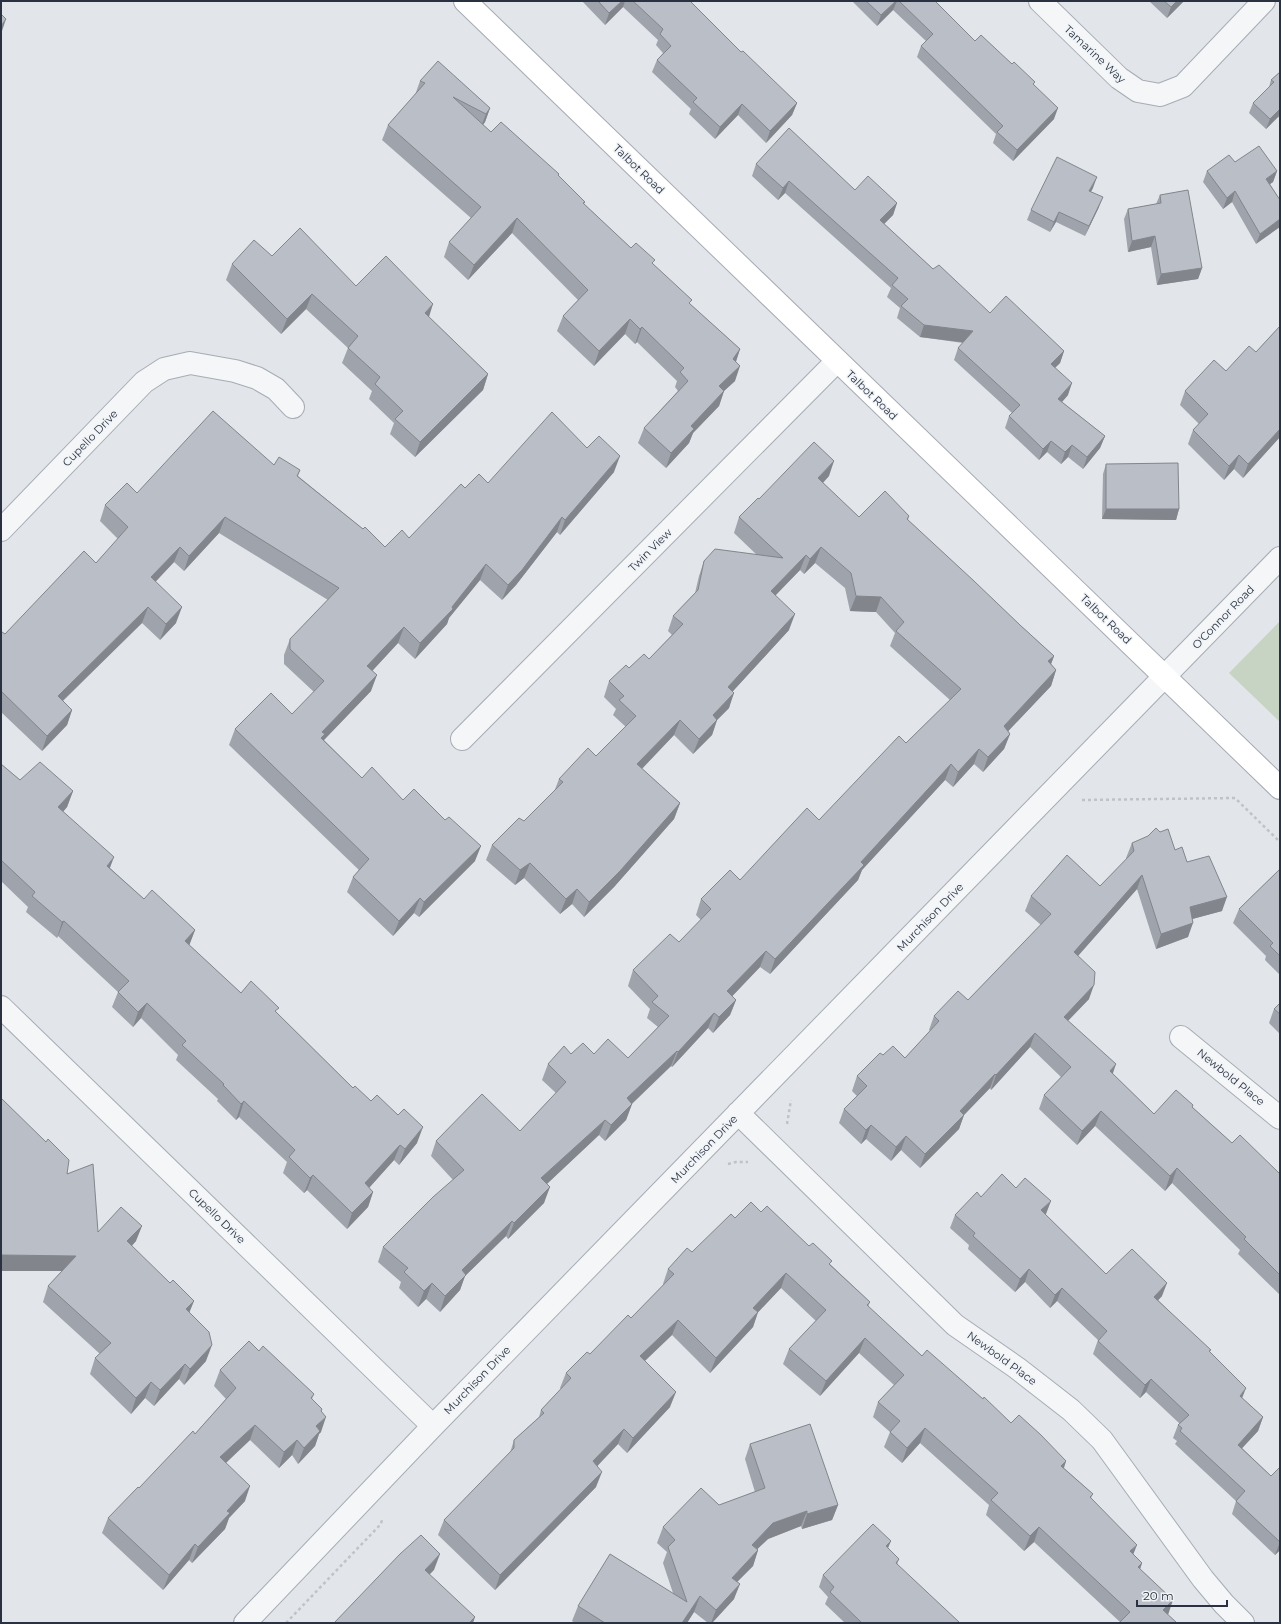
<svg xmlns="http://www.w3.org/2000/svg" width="1281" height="1624" viewBox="0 0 1281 1624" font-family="Montserrat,sans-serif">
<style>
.green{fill:#c7d4c3}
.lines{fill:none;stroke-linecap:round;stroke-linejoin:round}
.minor-casing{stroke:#a7acb4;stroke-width:24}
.secondary-casing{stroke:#a7acb4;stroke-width:24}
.path{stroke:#bfc3c9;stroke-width:2.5;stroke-dasharray:3 3;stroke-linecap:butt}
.minor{stroke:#f4f6f8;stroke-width:22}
.secondary{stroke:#fff;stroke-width:22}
.wall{fill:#9fa3ab}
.shaded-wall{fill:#82858b}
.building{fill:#b9bec7;stroke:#82858b}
.labels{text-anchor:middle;stroke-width:3;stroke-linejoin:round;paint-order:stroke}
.street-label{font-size:11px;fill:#2a3242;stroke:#f1f4f7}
</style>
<rect width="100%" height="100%" fill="#e2e5ea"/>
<!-- green -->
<path class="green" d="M1280,621V722L1229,673Z"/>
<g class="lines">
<!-- minor casing -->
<g class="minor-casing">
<path id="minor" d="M1040,1L1119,78L1138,91L1160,95L1183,86L1264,1
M1,530L144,382L164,369L190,363L235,371L257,378L276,389L293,407
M462,739L837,361
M1,1007L433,1426
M1181,1037L1280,1118
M738,1113L955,1325L1017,1368L1071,1410L1102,1440L1203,1579L1224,1604L1243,1623
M245,1623L433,1426L1280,558"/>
</g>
<!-- secondary casing -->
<g class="secondary-casing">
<path id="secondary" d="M465,1L1280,788"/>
</g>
<!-- path -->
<path class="path" d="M1082,800L1235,798L1280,842
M787,1124L791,1100
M728,1164L736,1162H748
M286,1623L381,1524L382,1520"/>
<!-- minor -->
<use href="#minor" class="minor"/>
<!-- secondary -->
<use href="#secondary" class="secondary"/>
</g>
<!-- wall -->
<path class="wall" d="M582,1H690L741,52L797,103L792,115L766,143L738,115L715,139L689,114L691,109L652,72L657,60L663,53L656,45L658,40L623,7L605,25Z
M852,1H935L975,41L1034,85L1054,119L1013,161L993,143L996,134L917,57L921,46L926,41L893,10L877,26Z
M1149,1H1184L1167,18Z
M1280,72V118L1278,117L1266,129L1249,113L1253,103L1269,87L1271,80Z
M420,81L490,108L485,122L483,125L491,132L558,176L585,202L584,204L631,248L653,264L690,304L740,349L736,362L735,381L724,391L719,406L693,433L689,443L666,468L638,443L644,428L678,391L675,387L677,381L637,342L635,344L625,334L594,366L557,331L563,316L578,300L512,233L468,280L444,257L449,242L471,218L382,140L388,125L415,95Z
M1235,162L1277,171L1273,182L1270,184L1280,200L1256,244L1232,202L1223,209L1203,182L1207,171Z
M756,164L855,190L897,203L893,215L884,224L933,269L990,313L1064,351L1060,363L1055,368L1068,395L1062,402L1105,436L1100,448L1083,469L1068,457L1061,464L1047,452L1039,460L1005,428L1009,416L1012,413L954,360L958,348L963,343L920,337L897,318L900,308L887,297L891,288L785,193L778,200L752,176Z
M1093,188L1091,192L1099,207L1085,236L1056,222L1050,232L1027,220L1031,210Z
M1160,195L1202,268L1198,279L1157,285L1151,247L1128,252L1124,219L1128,209L1156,204Z
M272,256L356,286L429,317L488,374L483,390L415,457L390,434L394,423L369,399L372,391L342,363L348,348L306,309L281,334L226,280L232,264Z
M1280,326V437L1243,478L1234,469L1224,480L1188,444L1193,430L1199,424L1180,405L1185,391L1226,371L1256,352Z
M587,448L614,472L560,535L557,532L516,585L502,600L480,580L449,618L447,624L415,659L398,643L372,671L371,691L324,740L362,778L403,800L475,861L419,917L414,913L393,936L347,892L353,877L359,870L229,745L235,729L292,714L314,692L284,664V655L290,639L328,600L219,533L184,571L174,562L155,582L176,623L160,640L142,623L63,701L72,710L67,725L42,751L1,712V633L5,634L96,563L118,539L100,521L105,505L137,493L274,465L300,470L298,476L385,547L409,538L465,488L488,483Z
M1106,464L1179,509L1176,520L1102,519L1103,474Z
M829,476L823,483L859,517L909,516L908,520L1020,625L1054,656L1051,664L1056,670L1051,686L1008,731L1010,734L1004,749L983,772L974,764L953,787L945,780L862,870L858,880L770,974L760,967L732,996L736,1000L730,1015L713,1033L708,1028L672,1067L671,1066L632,1104L626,1120L605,1141L599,1135L547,1184L544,1203L508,1239L506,1236L465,1276L460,1290L440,1312L426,1299L418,1307L399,1288L401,1282L378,1262L383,1247L453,1180L431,1156L436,1141L520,1131L556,1093L542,1080L548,1064L571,1054H594L628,1058L658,1027L647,1018L650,1009L628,986L633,970L679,942L701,920L696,915L701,899L740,880L819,820L906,743L950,700L890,646L895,633L876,612L850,611L845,588L815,563L804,574L800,570L775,596L789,630L733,691L729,708L717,720L712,735L693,754L674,735L642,769L680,803L674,819L614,887L584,917L572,904L560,914L524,878L515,885L486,860L492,845L524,821L554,792L559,779L596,756L626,727L613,715L616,709L604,697L609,681L629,668L649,659L672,635L668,631L673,616L695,593L699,576L704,561L757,555L734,533L739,517L759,499Z
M1,764L20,780L73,791L67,807L63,812L110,868L144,899L195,930L189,945L241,993L277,1013L353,1088L371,1101L417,1143L399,1165L394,1160L369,1188L373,1192L368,1207L347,1229L307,1190L304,1193L283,1173L287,1162L239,1117L236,1120L217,1101L218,1099L176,1060L178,1055L141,1018L133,1027L112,1007L118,992L58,936L57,938L26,912L28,907L1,881Z
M1132,843L1175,850L1187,862L1222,911L1192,919L1188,937L1156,949L1137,889L1078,956L1089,999L1068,1021L1113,1074L1154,1114L1193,1105L1192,1107L1232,1143L1280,1174V1295L1238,1254L1240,1250L1172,1183L1165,1191L1095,1126L1077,1145L1039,1109L1044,1095L1061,1077L1030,1047L991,1090L990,1088L964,1115L959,1129L920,1168L901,1150L891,1161L866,1139L861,1144L839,1123L844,1109L857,1096L852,1091L857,1076L883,1055L905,1058L930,1031L929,1030L934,1016L968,1000L1041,925L1025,911L1031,896L1100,886L1127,859L1126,858Z
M1280,869V975L1265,960L1266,956L1233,923L1239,909Z
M1280,1003V1034L1269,1023L1274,1009Z
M1,1098L67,1174L98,1232L136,1241L132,1246L190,1313L206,1361L184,1385L179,1379L154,1406L145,1398L131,1414L90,1374L95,1358L100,1354L43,1302L48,1286L62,1271H1Z
M1016,1188L1046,1214H1045L1106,1274L1162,1296L1158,1300L1210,1352L1242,1398L1263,1417L1258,1431L1242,1448L1271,1476L1280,1467V1550L1275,1555L1232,1514L1236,1501L1175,1444L1177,1441L1173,1438L1178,1425L1180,1424L1146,1392L1140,1398L1093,1354L1098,1340L1057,1301L1050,1308L1025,1282L1015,1292L968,1249L969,1245L950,1228L955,1215L981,1197Z
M761,1212L809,1246L831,1265L870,1302L868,1307L922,1356L983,1399L1011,1423L1066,1461L1064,1468L1093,1494L1091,1498L1133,1554L1142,1563L1140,1569L1173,1600L1120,1622L1034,1542L1024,1551L986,1515L989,1505L920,1443L902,1463L884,1447L890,1432L873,1417L878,1402L894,1385L859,1353L820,1396L783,1364L789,1349L816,1321L781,1288L758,1312L753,1327L710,1373L672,1335L645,1361L670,1407L627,1453L618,1444L597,1466L596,1487L495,1590L438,1535L444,1520L510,1453L514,1440L539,1417L541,1410L561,1389L560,1388L566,1373L590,1354L631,1318L664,1285L663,1284L668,1269L692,1252L735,1218Z
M259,1351L314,1394L312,1399L322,1409L321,1412V1432L319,1434L315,1446L298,1464L292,1455L279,1468L250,1440L226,1463L245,1501L229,1518L225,1529L192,1563L189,1560L163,1590L102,1533L108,1518L195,1434L226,1399L214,1386L220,1370Z
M750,1444L838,1505L832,1520L802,1529L801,1526L768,1539L757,1549L758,1550L753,1566L737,1582L734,1599L712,1623H708L694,1612L687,1623H575L572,1621L578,1606L673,1593L663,1563L667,1552L657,1543L663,1527L755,1492L745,1459Z
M888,1548L899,1559L897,1565L959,1623H845L825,1604L828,1597L819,1587L823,1575Z"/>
<!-- shaded-wall -->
<path class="shaded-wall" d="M622,1H625L623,7L605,25L609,13Z
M896,1H897L893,10L877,26L881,15Z
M1177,1H1184L1167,18L1171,7Z
M6,19L1,34V26Z
M797,103L792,115L766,143L770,131Z
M742,104L738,115L715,139L720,127Z
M490,108L485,122L480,129L486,114Z
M1058,108L1054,119L1013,161L1017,150Z
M1280,109V112L1278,117L1266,129L1270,119Z
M1277,171L1273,182L1262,189L1266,179Z
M1097,177L1093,188L1085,201L1089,191Z
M789,181L785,193L778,200L783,188Z
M1235,191L1232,202L1223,209L1227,198Z
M1103,197L1099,207L1085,236L1089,226Z
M897,203L893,215L876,232L880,220Z
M1059,212L1056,222L1050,232L1054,222Z
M517,218L512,233L468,280L474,265Z
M1280,219V227L1256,244L1260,234Z
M1155,236L1151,247L1128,252L1132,241Z
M1202,268L1198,279L1157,285L1161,274Z
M312,294L306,309L281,334L287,319Z
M433,304L428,320L425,313Z
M630,319L625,334L594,366L599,351Z
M924,325L973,331L969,343L920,337Z
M642,327L637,342L635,344L640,329Z
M740,349L735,364L733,359Z
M1064,351L1060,363L1046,376L1051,364Z
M740,366L735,381L713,401L719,386Z
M488,374L483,390L415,457L420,442Z
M1072,383L1068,395L1054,411L1058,399Z
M724,391L719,406L693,433L689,443L666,468L671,453L691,426Z
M1280,429V437L1243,478L1248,464Z
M1105,436L1100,448L1083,469L1087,457Z
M1051,441L1047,452L1039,460L1043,449Z
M1072,445L1068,457L1061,464L1065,452Z
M1239,455L1234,469L1224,480L1229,466Z
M620,456L614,472L560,535L565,520Z
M834,461L829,476L812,494L818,478Z
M1106,509H1179L1176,520L1102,519Z
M225,517L219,533L184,571L189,556Z
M562,517L557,532L516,585L502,600L508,585Z
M180,547L174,562L145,593L151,577Z
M821,547L815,563L804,574L810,559Z
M806,555L800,570L765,606L771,591Z
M486,564L480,580L449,618L447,624L415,659L420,643L452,607Z
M856,596L881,597L876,612L850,611Z
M148,607L142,623L52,711L58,696Z
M182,607L176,623L160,640L166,624Z
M795,614L789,630L723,702L728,687Z
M404,627L398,643L362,682L367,666Z
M1054,656L1048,672V661Z
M1056,670L1051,686L998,742L1004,726Z
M377,675L371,691L322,742L319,750L322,732Z
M734,693L729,708L717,720L712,735L693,754L699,739L713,715Z
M72,710L67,725L42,751L47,736Z
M680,720L674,735L631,780L637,764Z
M1010,734L1004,749L983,772L988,757Z
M979,749L974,764L953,787L958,772Z
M951,764L945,780L862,870L858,880L770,974L775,959L861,862Z
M73,791L67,807L53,823L58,807Z
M680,803L674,819L614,887L584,917L589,902Z
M481,846L475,861L419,917L424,902Z
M114,857L108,873L107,866Z
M530,863L524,878L515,885L520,870Z
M1142,875L1137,889L1069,966L1074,952Z
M577,889L572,904L560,914L566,899Z
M1227,897L1222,911L1185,921L1190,907Z
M420,898L414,913L393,936L399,921Z
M64,921L58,936L57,938L62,922Z
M1193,923L1188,937L1156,949L1161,934Z
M195,930L189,946L185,941Z
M766,951L760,967L722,1007L727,991Z
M1094,985L1089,999L1058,1031L1064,1017Z
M736,1000L730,1015L713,1033L719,1017Z
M147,1003L141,1018L133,1027L138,1012Z
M714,1013L708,1028L672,1067L678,1052Z
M1035,1033L1030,1047L991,1090L996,1075Z
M677,1051L671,1066L621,1114L627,1098Z
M1116,1064L1111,1079L1110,1071Z
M995,1074L990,1088L964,1115L959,1129L920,1168L925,1154L960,1111Z
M244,1101L239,1117L236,1120L241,1104Z
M632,1104L626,1120L605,1141L611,1125Z
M1101,1111L1095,1126L1077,1145L1082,1131Z
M605,1120L599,1135L536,1194L541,1178Z
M871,1125L866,1139L861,1144L866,1130Z
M423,1127L417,1143L399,1165L405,1149Z
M906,1136L901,1150L891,1161L896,1147Z
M400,1145L394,1160L359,1199L365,1183Z
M1177,1168L1172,1183L1165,1191L1170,1176Z
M313,1175L307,1190L304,1193L310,1178Z
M550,1187L544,1203L508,1239L514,1223Z
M373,1192L368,1207L347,1229L352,1213Z
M1051,1201L1046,1214L1036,1223L1041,1210Z
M512,1221L506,1236L465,1276L460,1290L440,1312L445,1296L462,1270Z
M142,1226L136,1241L121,1256L127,1241Z
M1,1255L76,1256L71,1271H1Z
M1029,1269L1025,1282L1015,1292L1020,1279Z
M786,1273L781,1288L748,1323L753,1308Z
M432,1283L426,1299L418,1307L424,1291Z
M1167,1283L1162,1296L1149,1310L1154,1297Z
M1062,1288L1057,1301L1050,1308L1055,1295Z
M194,1301L188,1316L186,1309Z
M758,1312L753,1327L710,1373L716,1358Z
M678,1320L672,1335L634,1371L640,1356Z
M865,1338L859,1353L820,1396L826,1381Z
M212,1345L206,1361L184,1385L190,1369Z
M185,1364L179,1379L154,1406L160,1390Z
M1151,1379L1146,1392L1140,1398L1145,1385Z
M151,1382L145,1398L131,1414L136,1398Z
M1246,1388L1241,1401L1240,1396Z
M676,1392L670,1407L627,1453L633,1438Z
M326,1417L321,1432L319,1434L315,1446L298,1464L304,1448L316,1426Z
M1263,1417L1258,1431L1233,1458L1238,1445Z
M255,1425L250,1440L215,1473L220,1457Z
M925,1428L920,1443L902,1463L907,1448Z
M624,1429L618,1444L588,1476L593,1461Z
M297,1440L292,1455L279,1468L284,1452Z
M1066,1461L1061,1476V1466Z
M602,1472L596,1487L495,1590L500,1575Z
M250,1486L245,1501L229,1518L225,1529L192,1563L198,1547L227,1511Z
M838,1505L832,1520L802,1529L807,1514Z
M807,1511L801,1526L768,1539L746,1560L752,1545L773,1523Z
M1039,1527L1034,1542L1024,1551L1030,1536Z
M891,1541L886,1553V1546Z
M1280,1542V1550L1275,1555Z
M195,1544L189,1560L163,1590L169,1575Z
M1137,1545L1131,1560L1130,1551Z
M758,1550L753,1566L726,1593L732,1578Z
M440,1554L434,1570L419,1585L425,1570Z
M1142,1563L1137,1578L1138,1567Z
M740,1584L734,1599L712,1623H711L716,1610Z
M700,1596L694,1612L687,1623H682Z
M1173,1600L1168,1615L1163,1610Z
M475,1617L473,1623H469Z"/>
<!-- building -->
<path class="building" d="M598,1H622L609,13Z
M633,1H690L741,52L743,51L797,103L770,131L742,104L720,127L693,102L697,98L657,60L671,46L660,34L663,29Z
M866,1H896L881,15Z
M899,1H935L975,41L981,35L1012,64L1014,62L1035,82L1033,84L1058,108L1017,150L997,132L1003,126L921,46L933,34Z
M1164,1H1177L1171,7Z
M1,14L6,19L1,26Z
M438,61L490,108L486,114L453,97L491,132L501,122L559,174L558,175L585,202L583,203L631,248L636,243L655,260L652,263L692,300L689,303L740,349L733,359L740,366L719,386L724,391L691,426L694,429L671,453L644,428L688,381L680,372L684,368L642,327L640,329L630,319L599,351L563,316L588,290L517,218L474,265L449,242L481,207L388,125L425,83L420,81Z
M1280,72V109L1270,119L1253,103L1274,82L1271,80Z
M789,128L855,190L868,176L897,203L880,220L933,269L939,265L990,313L1006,296L1064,351L1051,364L1072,383L1058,399L1105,436L1087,457L1072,445L1065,452L1051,441L1043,449L1009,416L1020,405L958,348L973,331L924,325L901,306L908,299L892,285L898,278L789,181L783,188L756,164Z
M1259,146L1277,171L1266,179L1280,200V219L1260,234L1235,191L1227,198L1207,171L1229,155L1235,162Z
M1057,157L1097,177L1089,191L1103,197L1089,226L1059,212L1054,222L1031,210Z
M1188,190L1202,268L1161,274L1155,236L1132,241L1128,209L1161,203L1160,195Z
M300,228L356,286L386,256L433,304L425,313L488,374L420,442L395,419L403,411L375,384L380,377L348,348L358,336L312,294L287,319L232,264L254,240L272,256Z
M1280,326V429L1248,464L1239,455L1229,466L1193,430L1208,414L1185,391L1214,360L1226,371L1249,346L1256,352Z
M213,411L274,465L279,457L300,470L297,476L363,529L365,527L385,547L402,530L409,538L461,484L465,488L479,474L488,483L552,412L587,448L599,436L620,456L565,520L562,517L522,570L508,585L486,564L452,607L453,609L420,643L404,627L367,666L377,675L322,732L325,734L321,738L362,778L372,767L403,800L414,789L445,820L449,817L481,846L424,902L420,898L399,921L353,877L369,859L235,729L271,693L292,714L324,681L290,649V639L339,588L225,517L189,556L180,547L151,577L182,607L166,624L148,607L58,696L72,710L47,736L1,691V633L2,632L5,634L84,551L96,563L128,527L105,505L127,483L137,493Z
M814,442L834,461L818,478L859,517L885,491L909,516L907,519L974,581L1020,625L1054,656L1048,661L1056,670L1004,726L1010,734L988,757L979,749L958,772L951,764L861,862L864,865L775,959L766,951L727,991L736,1000L719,1017L714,1013L678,1052L677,1051L627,1098L632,1104L611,1125L605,1120L541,1178L550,1187L514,1223L512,1221L462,1270L466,1275L445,1296L432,1283L424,1291L404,1272L408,1268L383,1247L433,1197L464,1170L436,1141L482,1094L520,1131L566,1082L548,1064L564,1046L571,1054L583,1043L594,1054L608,1039L628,1058L669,1016L652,1002L658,996L633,970L670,934L679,942L711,909L701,899L730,870L740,880L807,808L819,820L899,736L906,743L961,689L896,631L904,622L881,597L856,596L851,573L821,547L810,559L806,555L771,591L795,614L728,687L734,693L713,715L717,720L699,739L680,720L637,764L680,803L620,871L589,902L577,889L566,899L530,863L520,870L492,845L519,818L524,821L563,782L559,779L588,748L596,756L636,716L619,700L624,696L609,681L626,665L629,668L644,654L649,659L683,624L673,616L698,590L704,561L715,549L783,558L739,517L758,498L759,499Z
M1178,463L1179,509H1106V464Z
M40,762L73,791L58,807L114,857L107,866L144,899L152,890L195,930L185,941L241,993L251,981L279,1008L275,1011L353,1088L355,1086L371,1101L377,1095L398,1115L404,1109L423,1127L405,1149L400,1145L365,1183L373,1192L352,1213L313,1175L310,1178L289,1157L295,1150L244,1101L241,1104L223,1085L224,1084L182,1045L186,1041L147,1003L138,1012L118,992L129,981L64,921L62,922L32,896L35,892L1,860V764L20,780Z
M1156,828L1160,832L1168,829L1175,850L1182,847L1187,862L1209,856L1227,897L1190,907L1193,923L1161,934L1142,875L1074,952L1095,972L1094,985L1064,1017L1116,1064L1110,1071L1154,1114L1176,1090L1193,1105L1192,1107L1232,1143L1240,1135L1280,1174V1275L1244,1239L1246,1237L1177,1168L1170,1176L1101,1111L1082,1131L1044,1095L1071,1067L1035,1033L996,1075L995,1074L960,1111L964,1115L925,1154L906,1136L896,1147L871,1125L866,1130L844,1109L867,1086L857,1076L880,1053L883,1055L893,1046L905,1058L939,1021L934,1016L958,991L968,1000L1051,914L1031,896L1067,855L1100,886L1134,851L1132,843L1148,836Z
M1280,869V956L1270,946L1273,943L1239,909Z
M1280,1003V1014L1274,1009Z
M1,1098L46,1142L48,1139L69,1160L67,1174L93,1164L98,1232L121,1207L142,1226L127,1241L170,1283L173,1280L194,1301L186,1309L209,1332L212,1345L190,1369L185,1364L160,1390L151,1382L136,1398L95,1358L111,1343L48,1286L76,1256L1,1255Z
M1002,1174L1016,1188L1025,1178L1051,1201L1041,1210L1106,1274L1132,1249L1167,1283L1154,1297L1211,1350L1209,1351L1246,1388L1240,1396L1263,1417L1238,1445L1271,1476L1280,1467V1542L1236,1501L1245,1491L1180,1431L1182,1428L1178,1425L1189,1415L1151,1379L1145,1385L1098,1341L1107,1331L1062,1288L1055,1295L1029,1269L1020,1279L973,1236L975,1233L955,1215L977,1192L981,1197Z
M751,1202L761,1212L767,1206L809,1246L813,1243L832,1261L829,1264L870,1302L867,1305L922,1356L927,1350L983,1399L984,1397L1011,1423L1019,1415L1041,1435L1066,1461L1061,1466L1093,1494L1090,1497L1137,1545L1130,1551L1142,1563L1138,1567L1173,1600L1163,1610L1177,1623H1119L1130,1612L1039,1527L1030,1536L991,1500L998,1493L925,1428L907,1448L890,1432L900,1421L878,1402L904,1375L865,1338L826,1381L789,1349L826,1310L786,1273L753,1308L758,1312L716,1358L678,1320L640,1356L676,1392L633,1438L624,1429L593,1461L602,1472L500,1575L444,1520L514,1448V1440L544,1413L541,1410L571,1378L566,1373L587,1352L590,1354L628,1315L631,1318L674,1274L668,1269L687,1248L692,1252L731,1214L735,1218Z
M249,1341L259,1351L263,1346L314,1394L311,1398L322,1409L321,1411L326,1417L316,1426L320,1431L304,1448L297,1440L284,1452L255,1425L220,1457L250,1486L227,1511L230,1513L198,1547L195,1544L169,1575L108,1518L138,1487L139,1488L193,1431L195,1434L236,1388L220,1370Z
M810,1424L838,1505L807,1514V1511L773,1523L752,1545L758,1550L732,1578L740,1584L716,1610L700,1596L682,1623H605L578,1606L610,1554L687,1602L668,1547L675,1540L663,1527L701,1488L719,1505L765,1488L750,1444Z
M873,1524L891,1541L886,1546L899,1559L896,1563L959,1622L958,1623H862L830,1592L834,1587L823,1575Z
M421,1535L440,1554L425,1570L475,1617L469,1623H334L400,1554Z"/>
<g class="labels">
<!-- street labels -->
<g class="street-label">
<text transform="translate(1095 54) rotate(43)" y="4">Tamarine Way</text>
<text transform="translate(639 169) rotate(44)" y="4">Talbot Road</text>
<text transform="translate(872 395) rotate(44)" y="4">Talbot Road</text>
<text transform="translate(90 438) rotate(-46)" y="4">Cupello Drive</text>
<text transform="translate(650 550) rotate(-45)" y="4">Twin View</text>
<text transform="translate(1223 617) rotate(-46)" y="4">O'Connor Road</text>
<text transform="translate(1106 619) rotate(44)" y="4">Talbot Road</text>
<text transform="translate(930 917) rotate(-46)" y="4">Murchison Drive</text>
<text transform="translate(1231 1077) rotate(39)" y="4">Newbold Place</text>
<text transform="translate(704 1149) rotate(-46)" y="4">Murchison Drive</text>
<text transform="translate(217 1216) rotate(44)" y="4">Cupello Drive</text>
<text transform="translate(1002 1358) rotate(36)" y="4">Newbold Place</text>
<text transform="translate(477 1380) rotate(-46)" y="4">Murchison Drive</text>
</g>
</g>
<!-- border -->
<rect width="1281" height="1624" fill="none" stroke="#2a3242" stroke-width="4"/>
<!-- scale -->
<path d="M1137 1600v6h90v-6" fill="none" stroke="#2a3242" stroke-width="2"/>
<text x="1143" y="1600" font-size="12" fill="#2a3242" stroke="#f1f4f7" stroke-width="3" paint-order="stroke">20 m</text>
</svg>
